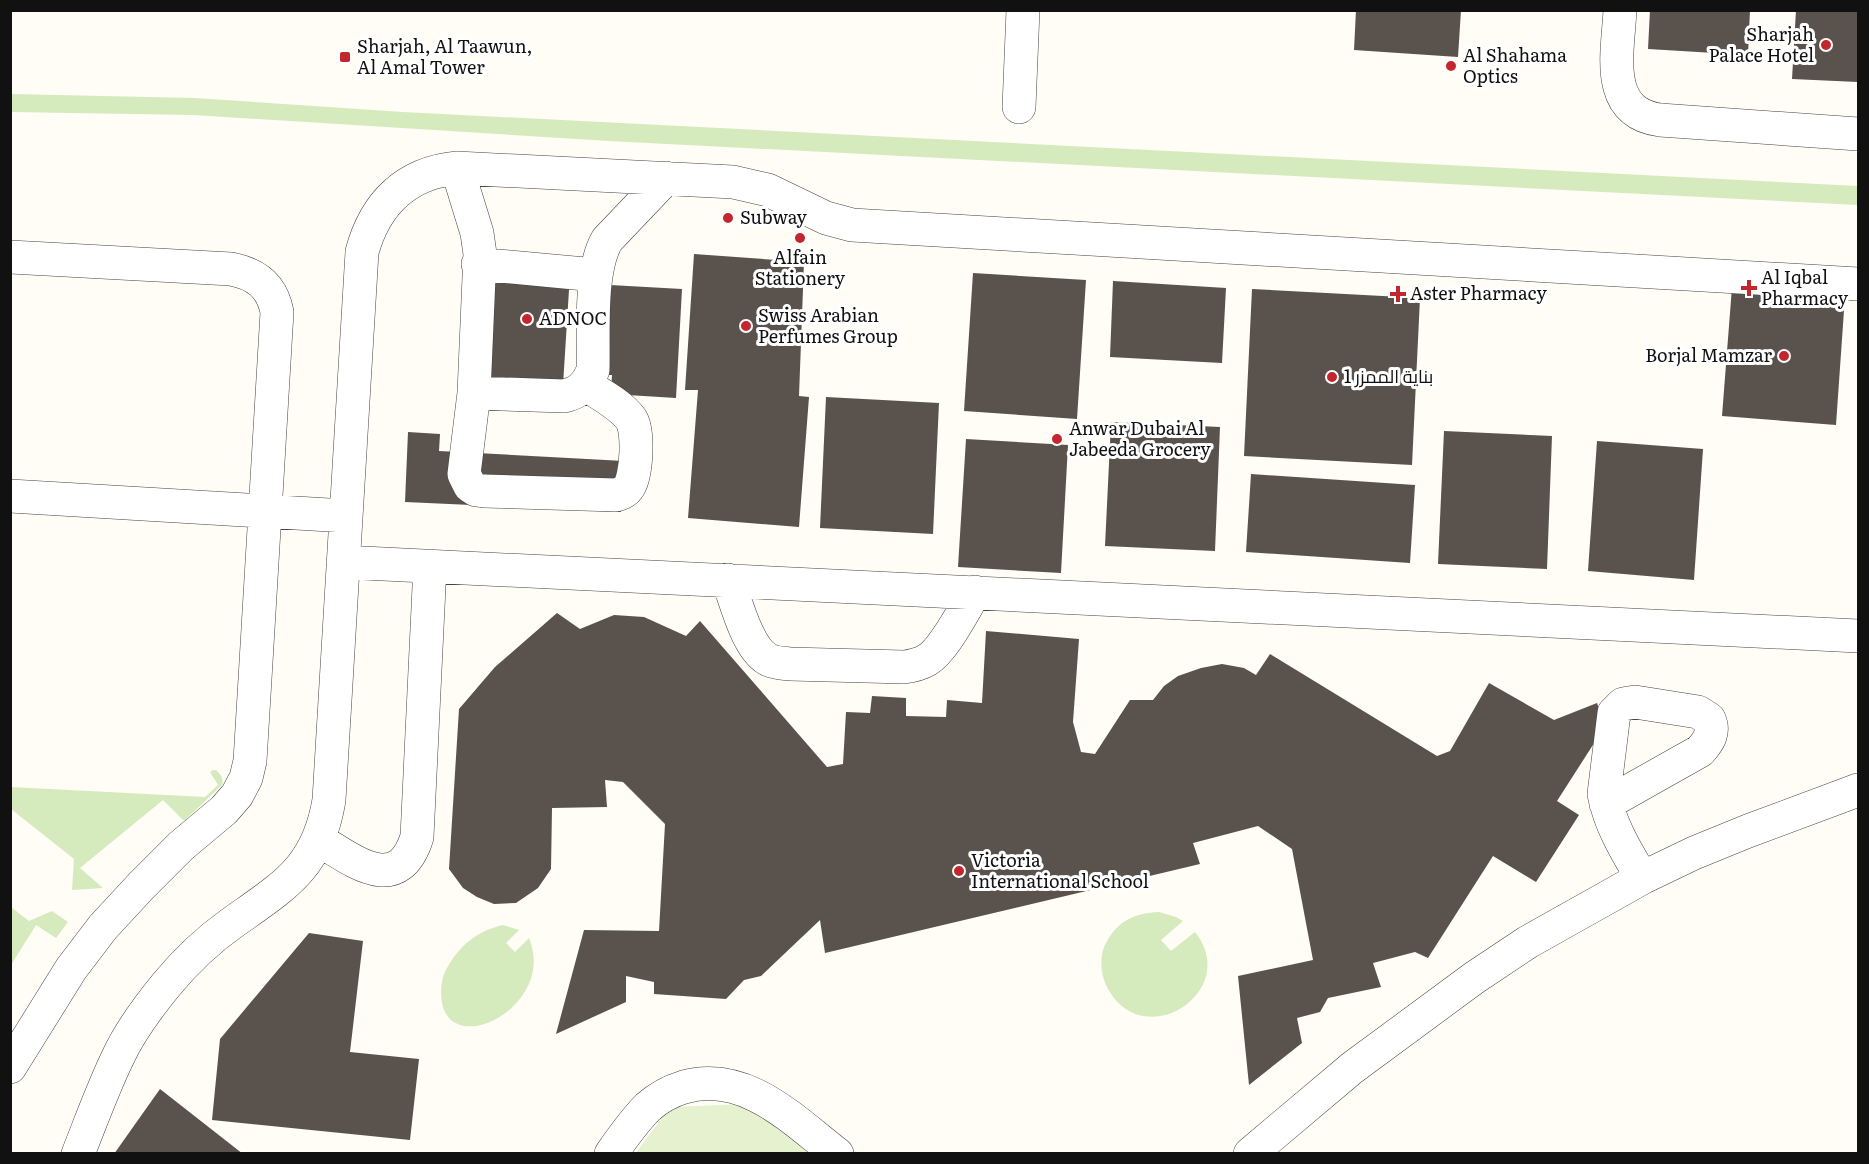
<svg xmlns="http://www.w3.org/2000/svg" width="1869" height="1164" viewBox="0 0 1869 1164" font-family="Literata,Cairo,serif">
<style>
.green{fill:#d5ebbd}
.pitch{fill:#e6f2cf}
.building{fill:#5a524d}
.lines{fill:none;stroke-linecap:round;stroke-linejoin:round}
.minor-casing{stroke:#444;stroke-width:34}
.minor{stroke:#fff;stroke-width:33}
.poi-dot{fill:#c4262e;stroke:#fff;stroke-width:2}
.labels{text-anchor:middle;stroke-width:6;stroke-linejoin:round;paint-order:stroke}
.poi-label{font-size:18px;fill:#111;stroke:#fff;text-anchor:start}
</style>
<rect width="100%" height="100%" fill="#fffdf5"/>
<!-- green -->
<path class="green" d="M11,94L195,98L403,112L1858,186V205L609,141L193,115L11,112Z
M213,770H216C221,775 224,778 222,785L184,821L163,800L80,868L103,888L72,890L74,859L11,809V787L205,797L218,785L210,772Z
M11,907L29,921L52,911L68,922L56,938L36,925L11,965Z
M1159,912L1176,917L1183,921L1161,940L1171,951L1195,932C1243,992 1140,1057 1106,985C1100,972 1099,954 1107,941C1119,920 1136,913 1159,912Z
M503,925L519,930L506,943L515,952L529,938C557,1005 453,1059 442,1003C440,992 441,978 447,968C460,945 477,931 503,925Z"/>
<!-- pitch -->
<path class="pitch" d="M745,1104L809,1153L635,1154L670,1107Z"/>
<!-- building -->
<path class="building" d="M1356,10H1461L1458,57L1354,50Z
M1650,10H1750L1748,55L1648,49Z
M1796,10H1858V82L1792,79Z
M491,253L571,258L563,385L484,381Z
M694,254L804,262L799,396L809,397L799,527L688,518L698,390H685Z
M973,273L1086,280L1077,419L964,411Z
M1113,281L1226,288L1222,363L1110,357Z
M610,285L682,289L676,398L611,394L612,375H605Z
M1732,287L1845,296L1836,425L1722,416Z
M1252,289L1420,298L1412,465L1244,456Z
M826,397L939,403L933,534L820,528Z
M1111,422L1220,427L1215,551L1105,546Z
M1444,431L1552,436L1547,569L1438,564Z
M408,432L440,434L439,451L624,461L621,512L405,502Z
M966,439L1068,445L1061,573L958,567Z
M1597,441L1703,449L1694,580L1588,571Z
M1251,474L1415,485L1410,563L1246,552Z
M557,613L580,629L614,615L644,617L686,636L700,621L827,767L843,764L846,712L870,713L872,696L906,698V716L946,717L947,700L982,703L986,631L1079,639L1073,722L1081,752L1095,754L1130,700H1153L1164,686L1178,676L1201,668L1222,664L1244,668L1256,675L1270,654L1437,756L1450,751L1489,683L1554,720L1597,703L1603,720L1598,737L1557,801L1579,815L1536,882L1493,856L1428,958L1415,952L1373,963L1381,987L1328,998L1320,1012L1297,1018L1302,1043L1249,1085L1238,976L1313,960L1292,849L1258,826L1193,843L1200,864L825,953L820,920L761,976L744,980L726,999L654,994V982L626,976V1002L556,1034L584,930L659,931L665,824L623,782L605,780L607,807L552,808L551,869L538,888L516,903L494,904L477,897L463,888L449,869L459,709L495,667Z
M309,933L363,941L350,1052L419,1059L410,1140L212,1120L220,1039Z
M160,1089L243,1154H114Z"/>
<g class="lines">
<!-- minor casing -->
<g class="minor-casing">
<path id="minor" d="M1620,10C1618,52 1603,112 1660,120L1858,134
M1019,107L1023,10
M457,168L477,233L480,254L474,393L464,474L470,486L476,490L484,491L616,495C620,494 625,492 628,488C637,477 639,430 631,419C621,405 600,394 586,385
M10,257L231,269C257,274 272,286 277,312L255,679L250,761L246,778L237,795L224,810L181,846L141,886L103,927L71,969L10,1067
M478,264L596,275
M474,393L564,396C579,393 587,385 593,370C594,332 589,271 607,240L666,178
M10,496L346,516
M343,562L1858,636
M728,580C736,602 747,647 767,659C774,663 782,663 790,664L904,667C912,666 920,664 927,660C944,650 964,610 975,592
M1606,804L1700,751C1709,741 1715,732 1709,719L1698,712L1635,702L1623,704L1614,713L1604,794C1610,825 1626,851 1642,878
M319,840C354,861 398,897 417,837L430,566
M78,1154C91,1121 103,1088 118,1057C130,1031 148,1007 166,985C185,962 208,940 232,923C284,886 318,868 329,800L362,252C375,204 405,173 457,168L733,182L768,190L826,218L852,225L1858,284
M611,1154C622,1138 634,1121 648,1107C658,1098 671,1091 684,1087C745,1070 792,1119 837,1154
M1250,1154L1352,1068L1474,978L1528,942L1642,878L1694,853L1748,831L1858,790"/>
</g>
<!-- minor -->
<use href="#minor" class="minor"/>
</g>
<!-- markers -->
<g class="poi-dot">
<circle cx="1826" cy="45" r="6"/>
<rect x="339" y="51" width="12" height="12" rx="3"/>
<circle cx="1451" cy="66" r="6"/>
<circle cx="728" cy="218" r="6"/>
<circle cx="800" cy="238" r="6"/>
<path d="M1746 279h6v6h6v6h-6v6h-6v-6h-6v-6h6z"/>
<path d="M1395 285h6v6h6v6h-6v6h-6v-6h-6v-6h6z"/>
<circle cx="527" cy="319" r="6"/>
<circle cx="746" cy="326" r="6"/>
<circle cx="1784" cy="356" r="6"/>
<circle cx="1332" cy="377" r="6"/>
<circle cx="1057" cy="439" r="6"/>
<circle cx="959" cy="871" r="6"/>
</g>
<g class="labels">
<!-- poi labels -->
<g class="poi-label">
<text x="1814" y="41" text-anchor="end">Sharjah<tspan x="1814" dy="21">Palace Hotel</tspan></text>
<text x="357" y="53">Sharjah, Al Taawun,<tspan x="357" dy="21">Al Amal Tower</tspan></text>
<text x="1463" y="62">Al Shahama<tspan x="1463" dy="21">Optics</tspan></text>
<text x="740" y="224">Subway</text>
<text x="800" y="264" text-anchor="middle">Alfain<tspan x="800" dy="21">Stationery</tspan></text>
<text x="1761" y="284">Al Iqbal<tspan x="1761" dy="21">Pharmacy</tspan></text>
<text x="1410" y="300">Aster Pharmacy</text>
<text x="758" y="322">Swiss Arabian<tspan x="758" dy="21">Perfumes Group</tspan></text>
<text x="539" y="325">ADNOC</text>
<text x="1772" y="362" text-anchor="end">Borjal Mamzar</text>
<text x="1344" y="383">بناية الممزر 1</text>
<text x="1069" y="435">Anwar Dubai Al<tspan x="1069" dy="21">Jabeeda Grocery</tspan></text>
<text x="971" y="867">Victoria<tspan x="971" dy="21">International School</tspan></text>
</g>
</g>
<!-- border -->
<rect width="1869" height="1164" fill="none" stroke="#111111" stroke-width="24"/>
</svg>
